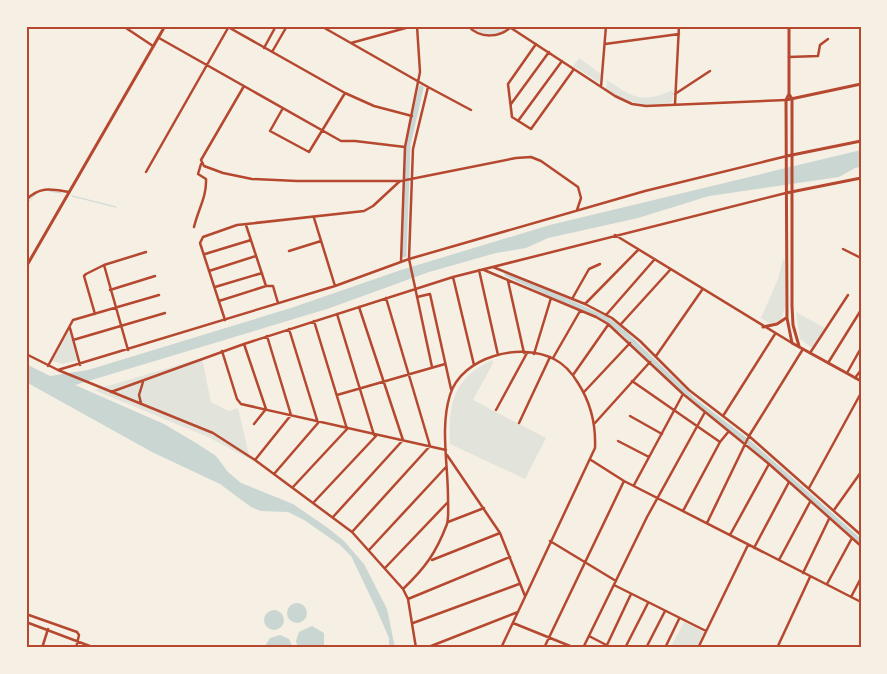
<svg xmlns="http://www.w3.org/2000/svg" width="887" height="674" viewBox="0 0 887 674" font-family="'IBM Plex Sans',sans-serif">
<style>
.green{fill:#e2e4dc}
.water{fill:#c9d6d2}
.lines{fill:none;stroke-linecap:round;stroke-linejoin:round}
.stream{stroke:#c9d6d2;stroke-width:1}
.canal{stroke:#c9d6d2;stroke-width:5}
.minor{stroke:#b5482f;stroke-width:2.5}
.tertiary{stroke:#b5482f;stroke-width:3}
.secondary{stroke:#b5482f;stroke-width:3}
.neatline{fill:none;stroke:#b5482f;stroke-width:2}
</style>
<rect width="100%" height="100%" fill="#f6efe4"/>
<!-- green -->
<path class="green" d="M468,26H512C496,39 484,36 468,26Z
M579,58L601,74L600,83L573,66Z
M607,80C635,99 642,103 673,90V101C653,113 623,100 606,89Z
M783,259H785V307L781,320L771,324L761,318L778,279Z
M796,312L825,328L812,348L800,339Z
M69,330L77,360L63,364L52,361Z
M202,358L211,402L229,411L238,408L250,459L208,437L94,390Z
M492,360L493,363L473,400L546,438L525,479L450,444C448,405 453,378 492,360Z
M684,622L704,632L696,648H670Z"/>
<!-- water -->
<path class="water" d="M861,150V167L855,168L839,177L709,196L638,218L548,238L526,248L496,253L429,272L327,309L75,385L164,424L196,443L216,456L228,472L241,483L293,504L328,528L344,541L364,564L387,609L395,648H389V638L376,608L351,556L340,545L304,520L288,512L261,511L251,507L220,484L152,452L26,382V364L50,376L88,370L291,308L401,270L550,225Z
M287 613a10 10 0 1 1 20 0a10 10 0 1 1-20 0Z
M264 620a10 10 0 1 1 20 0a10 10 0 1 1-20 0Z
M312,626L324,633V647L298,648L296,641L299,632Z
M280,635L289,639L293,648H264L270,638Z"/>
<g class="lines">
<!-- stream -->
<path class="stream" d="M49,191L61,193
M72,196L116,207
M26,204L38,192"/>
<!-- canal -->
<path class="canal" d="M404,255L408,145L421,88
M507,274L606,319L623,332L693,400L748,442L861,542"/>
<!-- minor -->
<path class="minor" d="M123,26L153,46
M321,26L428,87L413,149L409,259L432,367
M468,26C480,39 500,38 512,26
M228,27L345,93L374,106L412,116
M511,28L615,96L632,104L646,106L786,100
M159,38L341,141H355L405,147
M351,43L413,26
M536,44L508,84L512,117L531,129L574,69
M605,44L679,34
M264,48L276,26
M272,52L287,26
M789,57L818,56L820,45L828,39
M244,86L201,160L204,166L223,173L252,179L297,181H401L516,158L531,157L541,161L578,187L581,198L577,210
M428,87L471,110
M601,87L606,26
M675,94L710,71
M511,104L549,52
M675,104L679,26
M283,108L270,131L309,152L345,93
M518,121L562,61
M146,172L228,28
M26,200C40,186 51,189 69,192
M314,218L335,286
M246,225L266,286H273L278,303
M194,227C198,210 207,196 206,179L198,174L201,164
M615,235L792,343
M843,249L861,258
M289,251L321,241
M205,254L251,240
M401,262L405,147L420,72L417,26
M104,265L128,350
M493,267L585,304L612,318L640,341L689,390L749,436L861,535
M479,270L498,355
M484,270L596,317L608,324L683,394L769,464L861,546
M209,271L256,256
M453,277L474,365
M508,281L524,353
M215,287L262,273
M110,290L155,276
M417,297L430,294L451,389
M572,299L589,269L600,264
M219,301L266,286
M585,304L638,250
M95,314L84,276L86,274L104,265L146,252
M337,314L374,435
M606,315L654,260
M225,320L200,243L203,237L237,225L364,211L373,206L400,181
M621,324L670,270
M70,328L80,365
M73,340L165,313
M244,344L266,409L254,424
M222,351L237,399L241,404L446,450
M810,353L848,295
M26,354L58,370L213,433L255,460L352,532L403,589L408,599L416,648
M534,354L551,298
M656,356L702,290
M553,358L580,311
M828,363L861,310
M48,366L73,320L159,295
M58,370L335,286L409,259L645,191L787,156
M847,373L861,348
M573,375L608,325
M855,378L861,370
M632,381L720,442
M111,392L244,344L453,277L786,193
M584,392L630,343
M337,395L445,364
M141,403L139,395L143,382
M496,410L527,353
M630,416L662,434
M723,416L775,334
M519,423L550,357
M595,423L650,362
M618,441L649,457
M447,455L500,533L525,596
M255,460L291,415L267,336
M591,460L624,481L861,602
M274,474L318,423L289,329
M634,485L683,394
M293,487L347,429L314,321
M809,488L861,393
M314,502L376,436
M834,510L861,472
M683,511L720,442L729,431
M333,517L403,440L359,307
M448,522L484,508
M707,523L749,436L803,349
M352,532L430,446L386,298
M730,535L769,464
M550,541L616,581
M754,548L789,482
M369,550L446,467
M432,560L500,533
M779,560L810,502
M385,568L448,502
M803,573L829,519
M827,584L852,538
M614,585L706,631
M403,589C425,568 436,553 447,524C449,516 448,505 448,497C448,464 440,427 450,395C462,356 521,342 554,359C564,364 572,373 578,383C591,403 596,424 595,448L501,648
M851,597L861,578
M408,599L510,557
M26,614L77,632L79,635L76,648
M26,622L95,648
M413,623L519,584
M513,623L575,648
M589,636L612,648
M607,645L631,594
M42,648L48,629
M426,648L518,612
M544,648L624,481
M583,648L647,517L705,412
M625,648L648,603
M646,648L665,611
M665,648L679,619
M698,648L748,545
M777,648L810,577"/>
<!-- tertiary -->
<path class="tertiary" d="M786,100L861,84"/>
<!-- secondary -->
<path class="secondary" d="M789,26V94L792,99V306L793,325L799,346
M789,94L786,100L787,318L792,343L861,381
M787,156L861,141
M786,193L861,178
M26,267L165,26
M763,327L777,324L786,318"/>
</g>
<!-- border -->
<rect width="887" height="674" fill="none" stroke="#f6efe4" stroke-width="55"/>
<rect x="28" y="28" width="832" height="618" class="neatline"/>
</svg>
